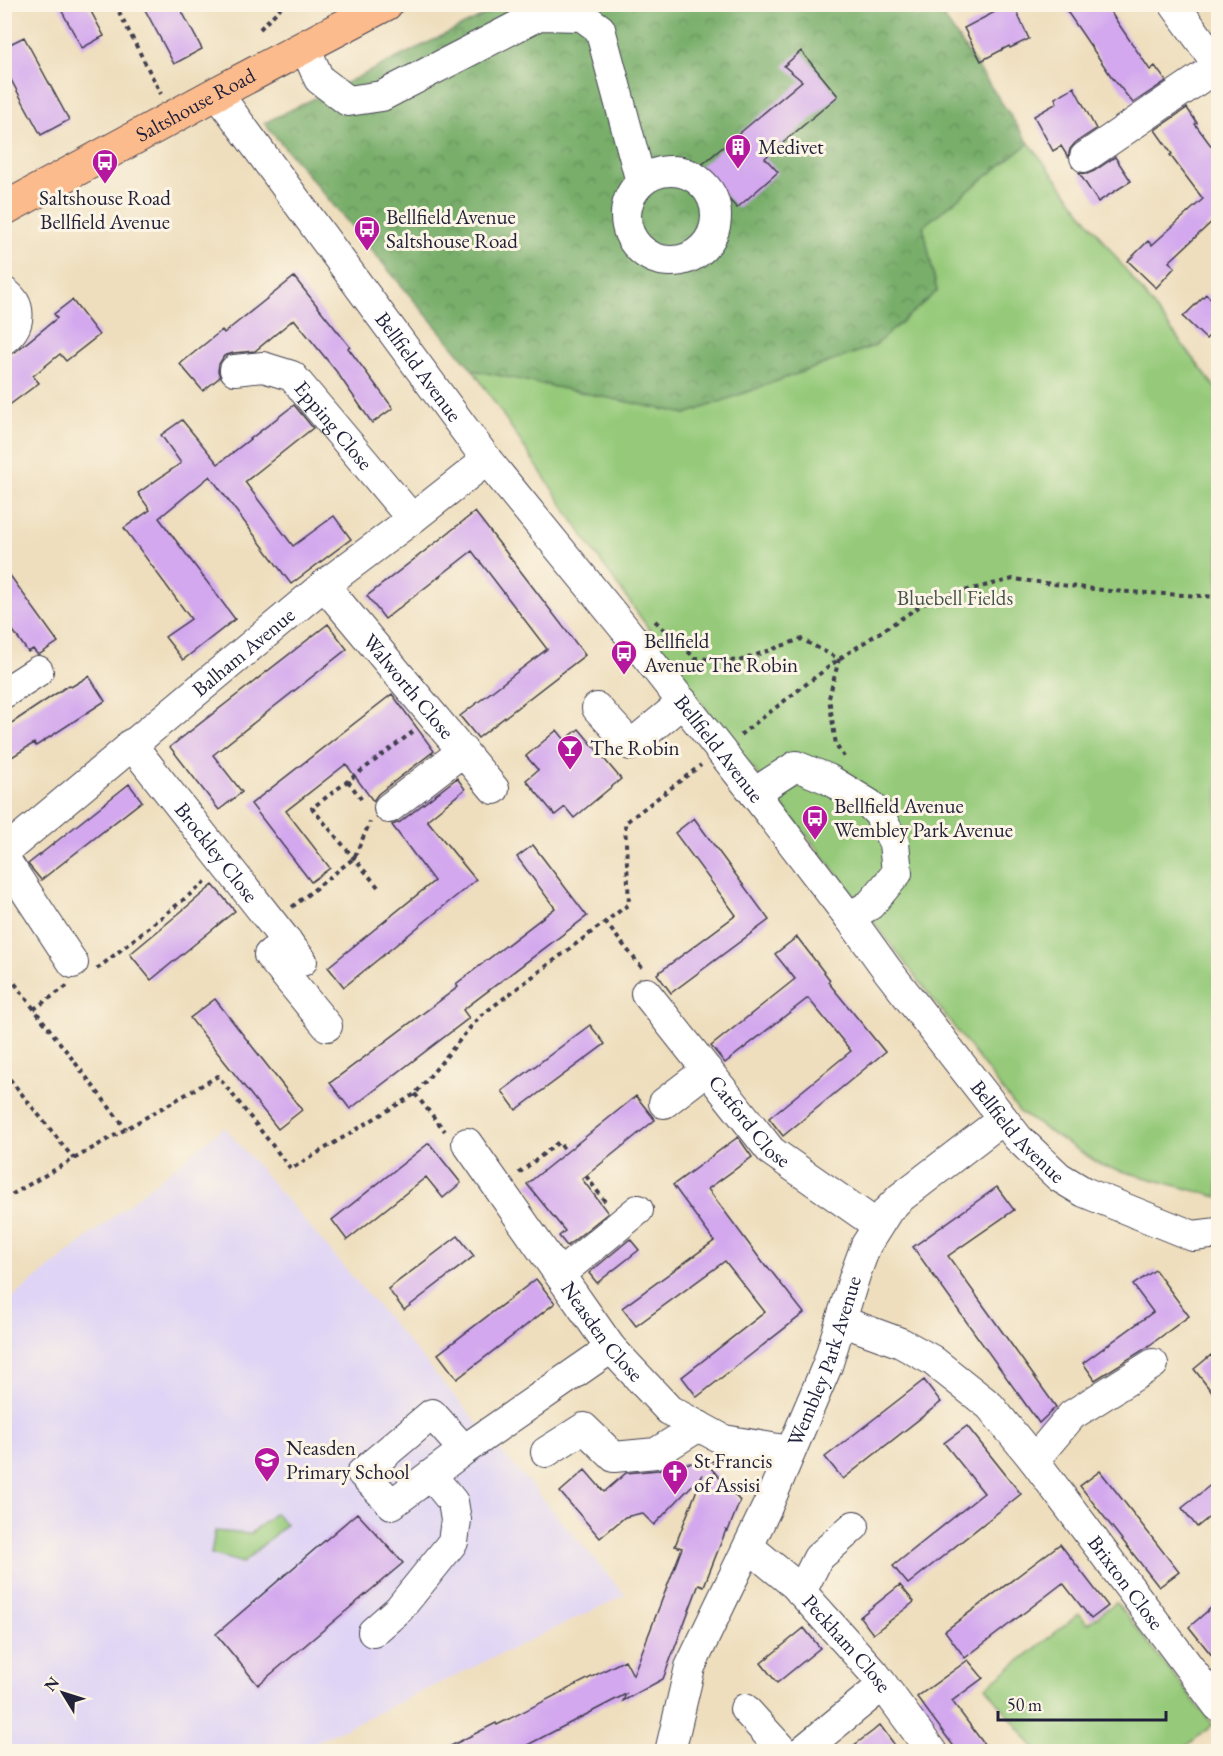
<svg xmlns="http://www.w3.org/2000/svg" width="1223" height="1756" viewBox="0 0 1223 1756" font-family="'EB Garamond',serif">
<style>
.built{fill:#dfd4f5}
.green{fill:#96ca7a;stroke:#5c765a;stroke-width:1.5}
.forest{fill:url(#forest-crowns);stroke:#4d6852;stroke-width:1.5}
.building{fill:#d3a8ee}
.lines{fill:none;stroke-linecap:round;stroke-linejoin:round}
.minor-casing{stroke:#413e4e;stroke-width:32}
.major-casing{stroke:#413e4e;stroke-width:35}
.path{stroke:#413e4e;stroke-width:4;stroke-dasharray:4.5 4.5;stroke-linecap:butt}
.minor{stroke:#fff;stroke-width:30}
.major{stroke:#fbbb8c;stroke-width:33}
.labels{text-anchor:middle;stroke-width:6;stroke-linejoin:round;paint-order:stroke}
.street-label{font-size:21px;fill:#22223b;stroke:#fcf5e5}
.poi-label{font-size:21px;fill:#22223b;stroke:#fcf5e5;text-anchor:start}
.park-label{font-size:21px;fill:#45544e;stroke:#fcf5e5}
</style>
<defs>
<pattern id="forest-crowns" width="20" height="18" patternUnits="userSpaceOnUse" patternTransform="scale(1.5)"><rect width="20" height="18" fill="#78ae6a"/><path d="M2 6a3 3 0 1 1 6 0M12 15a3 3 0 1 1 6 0" fill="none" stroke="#628d58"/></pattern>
</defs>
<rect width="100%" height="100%" fill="#fcf5e5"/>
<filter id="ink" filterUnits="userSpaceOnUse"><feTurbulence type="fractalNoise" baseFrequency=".0167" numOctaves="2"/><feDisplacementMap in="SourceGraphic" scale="12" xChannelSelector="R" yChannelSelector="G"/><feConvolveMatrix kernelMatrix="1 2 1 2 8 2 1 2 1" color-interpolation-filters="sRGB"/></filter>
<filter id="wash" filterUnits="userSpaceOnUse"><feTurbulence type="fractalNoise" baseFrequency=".008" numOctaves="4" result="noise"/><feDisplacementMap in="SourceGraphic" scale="24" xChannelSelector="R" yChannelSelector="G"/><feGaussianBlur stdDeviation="1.35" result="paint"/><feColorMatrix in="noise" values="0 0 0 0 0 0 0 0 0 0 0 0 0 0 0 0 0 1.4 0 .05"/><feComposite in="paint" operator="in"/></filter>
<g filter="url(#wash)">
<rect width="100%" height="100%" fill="#eedebd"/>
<!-- built -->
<path class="built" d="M224,1127L625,1595L297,1751L5,1752V1304Z"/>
<!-- green -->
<path class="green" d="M1029,143L1218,391V1197L1103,1166L1020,1113L827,861L711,716L592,549L473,370L686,414L873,346L937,291L923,226Z
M275,1513L286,1524L243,1563L211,1554L215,1531L250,1534Z
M1116,1602L1213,1725L1180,1751H1037L986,1687L1079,1614L1088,1624Z"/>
<!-- forest -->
<path class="forest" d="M935,4L1029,143L923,226L937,291L874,346L686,414L473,370L264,123L505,5Z"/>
<g id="blocks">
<!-- building -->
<path class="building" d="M58,4H87L104,36L82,48Z
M142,4H178L202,49L174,64Z
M1010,4H1013L1029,39L1010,48L1009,46L981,61L964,28Z
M1062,4H1105L1150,70L1155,66L1166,81L1133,103L1111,76Z
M24,37L69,120L41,135L4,67V47Z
M801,51L838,96L765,158L778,172L737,208L699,167L802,81L784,66Z
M1074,87L1096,129L1075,143L1070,149L1068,157L1061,146L1053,151L1034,116L1057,103L1055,98Z
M1187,108L1197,123L1195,124L1218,155V219L1217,217L1169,262L1175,267L1156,288L1128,261L1148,241L1152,245L1203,199L1170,155L1172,154L1155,130Z
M1115,157L1131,181L1098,202L1079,173L1087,174L1094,171Z
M294,277L350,347L348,348L393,408L372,423L336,371L294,319L255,351L233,353L224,356L219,364L218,371L220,377L203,391L180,364L222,330L224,333Z
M1206,294L1218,306V327L1206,339L1183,317Z
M72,300L99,335L66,361L60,354L33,376L39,383L4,409V356L15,352L57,318L54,314Z
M294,405L313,428L245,482L293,546L334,516L351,539L291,584L210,476L159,518L235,619L183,660L165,637L191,619L124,528L150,510L138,493L181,463L161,435L182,420L218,464Z
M475,512L585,655L478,738L460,716L547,649L472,551L385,619L367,596Z
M4,567L58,642L40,654H37L33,649L28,652L9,625L13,623L4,611Z
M328,624L347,649L213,755L242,792L219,810L170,747Z
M89,676L105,701L36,746L34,743L4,762V728L69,685L71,687Z
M392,694L434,751L378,794L373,801L346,764L286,811L330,868L311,882L251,804Z
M579,729L621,779L574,818L565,807L555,815L526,780L538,770L526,756L557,730L565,740Z
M457,778L465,789L427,820L476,880L344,987L328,967L434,881L392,825L400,822Z
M129,784L142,801L41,880L28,864Z
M694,818L769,920L671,993L657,974L736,915L675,833Z
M533,845L587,916L463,1010L469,1018L350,1109L330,1083L458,987L456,984L555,908L517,857Z
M213,885L235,911L151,980L130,954Z
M797,937L830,980L828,982L885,1052L783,1136L769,1118L851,1051L808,998L725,1063L711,1046L795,979L775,954Z
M215,999L302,1110L278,1129L190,1018Z
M590,1025L605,1044L516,1110L502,1091Z
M636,1096L655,1120L582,1179L608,1213L567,1246L559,1236L565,1231L527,1184Z
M738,1137L752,1157L708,1189L766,1267L767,1266L804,1313L697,1397L682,1377L765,1312L725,1261L636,1326L622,1308L714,1241L673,1185Z
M429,1143L461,1183L443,1198L426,1177L347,1240L332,1220Z
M997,1187L1014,1210L948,1256L1056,1407L1039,1423L913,1247Z
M458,1236L474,1256L404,1310L388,1289Z
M630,1239L639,1250L597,1283L589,1273Z
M1155,1270L1189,1316L1143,1350L1095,1380L1083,1363L1153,1312L1133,1285Z
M536,1279L555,1303L457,1379L438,1354Z
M1211,1355L1218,1365V1400L1194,1369Z
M924,1380L941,1402L843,1479L825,1457Z
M967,1426L1021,1494L908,1584L893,1566L984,1493L944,1443Z
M716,1461L710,1467L740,1501L728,1531L726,1530L704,1586L699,1584L663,1679L623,1701L626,1694L514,1752H439L496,1723L497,1725L625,1660L633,1675L682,1548L675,1546L703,1474L654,1525L642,1513L625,1517L600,1538L560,1492L585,1470L604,1492L626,1473L658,1470L669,1465Z
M1100,1471L1179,1572L1159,1587L1080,1486Z
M1218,1479V1510L1197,1527L1182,1508Z
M357,1513L403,1563L258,1685L216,1634Z
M1060,1544L1108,1606L1091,1619L1063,1583L965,1658L945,1631Z
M900,1585L914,1602L873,1634L860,1617Z
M1218,1602V1663L1189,1627Z
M804,1628L820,1648L777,1683L761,1663Z
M968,1660L983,1678L952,1701L990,1752H958L917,1697Z
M880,1725L900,1752H845L873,1731Z"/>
</g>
</g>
<g filter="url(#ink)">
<use href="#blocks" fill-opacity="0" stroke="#413e4e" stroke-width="1.5"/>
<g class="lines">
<!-- minor casing -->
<g class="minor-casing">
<g id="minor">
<path d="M1174,4L1218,65"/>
<path d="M305,47L319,79L348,101L382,96L539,15L582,16L600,29L641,182"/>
<path id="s1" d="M217,93L487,460L624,628L754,793L849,917L888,971L1018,1138L1059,1177L1084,1192L1193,1236L1218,1233"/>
<path d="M1085,157L1218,66"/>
<circle cx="671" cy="216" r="45"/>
<path d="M4,292C23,305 21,326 4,339"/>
<path id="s2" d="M235,370L263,367L292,376L412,519"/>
<path id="s3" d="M324,585L494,789"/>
<path d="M4,693L38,671"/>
<path d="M597,708L631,745L683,702"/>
<path id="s4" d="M131,744L302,961"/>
<path d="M754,793L796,766L828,779L869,804L879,814L894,843L897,873L870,905L849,917"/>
<path d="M389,808L463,751"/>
<path id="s5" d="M4,852L324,585L412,519L487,460"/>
<path d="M4,858L73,963"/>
<path d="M287,941L269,955L327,1026"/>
<path id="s6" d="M646,993L771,1151L877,1225"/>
<path d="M664,1103L707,1070"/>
<path id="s7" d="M467,1143L611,1348L669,1410L724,1440L790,1451"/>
<path d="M560,1274L638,1210"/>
<path id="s8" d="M841,1321L901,1343L932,1360L990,1406L1034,1460L1218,1706"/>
<path d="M464,1450L432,1414L362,1473L392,1504L464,1450L611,1348"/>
<path d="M546,1452L584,1428L614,1457L656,1453L699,1426"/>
<path d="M1034,1460L1072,1415L1153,1364"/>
<path id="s9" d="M749,1547L795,1585L874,1673L932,1752"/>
<path d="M801,1592L818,1558L854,1526"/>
<path d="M373,1632L399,1609L453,1542L456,1520L453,1502L431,1475"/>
<path d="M745,1709L784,1752"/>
<path id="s10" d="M670,1752L690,1667L768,1505L827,1366L855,1275L866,1245L888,1210L900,1198L1003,1119"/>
<path d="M801,1752L883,1685"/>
</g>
</g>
<!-- major casing -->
<g class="major-casing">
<g id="major">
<path id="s11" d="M4,209L217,93L386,4"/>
</g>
</g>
<!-- path -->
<path class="path" d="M115,4L161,94
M260,29L284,4
M655,621L695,658L739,661L801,639L839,659L829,698L836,745L844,757
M740,735L839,659L931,599L1013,579L1110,591L1218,597
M348,781L364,803
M378,887L312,808L414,731
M292,907L354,858L370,822
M605,922L642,968
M4,969L34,1009
M97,969L208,880
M67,986L34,1009L126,1129
M4,1072L74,1159
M415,1094L445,1131
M519,1173L559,1142L566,1152
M586,1176L607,1204
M4,1199L218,1076L291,1169L415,1094L479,1017L629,904L625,823L701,765"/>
<!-- minor -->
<use href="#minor" class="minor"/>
<!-- major -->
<use href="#major" class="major"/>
</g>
</g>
<!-- icons -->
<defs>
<g id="building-pin" transform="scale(1.35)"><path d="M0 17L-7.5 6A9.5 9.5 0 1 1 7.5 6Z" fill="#b5179e" stroke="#fcf5e5"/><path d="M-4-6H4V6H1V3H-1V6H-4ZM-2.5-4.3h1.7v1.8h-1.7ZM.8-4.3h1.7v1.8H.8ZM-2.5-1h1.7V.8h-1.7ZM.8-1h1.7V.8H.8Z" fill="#fff"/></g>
<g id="bus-pin" transform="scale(1.35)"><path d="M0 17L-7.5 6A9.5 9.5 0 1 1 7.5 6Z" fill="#b5179e" stroke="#fcf5e5"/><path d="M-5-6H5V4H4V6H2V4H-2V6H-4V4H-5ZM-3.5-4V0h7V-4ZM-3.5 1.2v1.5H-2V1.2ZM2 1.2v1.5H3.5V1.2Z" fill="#fff"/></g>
<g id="bar-pin" transform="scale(1.35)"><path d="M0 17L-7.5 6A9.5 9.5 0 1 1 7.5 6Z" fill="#b5179e" stroke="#fcf5e5"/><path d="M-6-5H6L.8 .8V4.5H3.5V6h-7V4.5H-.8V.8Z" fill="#fff"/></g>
<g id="school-pin" transform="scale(1.35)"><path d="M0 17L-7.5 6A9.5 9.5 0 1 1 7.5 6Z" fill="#b5179e" stroke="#fcf5e5"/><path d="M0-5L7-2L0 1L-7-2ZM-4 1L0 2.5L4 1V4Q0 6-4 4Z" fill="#fff"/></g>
<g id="church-pin" transform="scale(1.35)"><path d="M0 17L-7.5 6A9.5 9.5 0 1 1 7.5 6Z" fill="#b5179e" stroke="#fcf5e5"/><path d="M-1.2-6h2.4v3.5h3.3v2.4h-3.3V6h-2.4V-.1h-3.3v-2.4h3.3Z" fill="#fff"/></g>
</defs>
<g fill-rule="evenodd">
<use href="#building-pin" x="738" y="147"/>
<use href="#bus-pin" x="105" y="162"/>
<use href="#bus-pin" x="367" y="229"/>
<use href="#bus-pin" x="624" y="653"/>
<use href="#bar-pin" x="570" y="748"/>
<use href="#bus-pin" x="815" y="818"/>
<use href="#school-pin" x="267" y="1460"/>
<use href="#church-pin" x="675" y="1473"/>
</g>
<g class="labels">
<!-- street labels -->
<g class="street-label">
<text dy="7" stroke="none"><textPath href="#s11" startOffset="218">Saltshouse Road</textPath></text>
<text dy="7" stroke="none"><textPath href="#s1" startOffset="340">Bellfield Avenue</textPath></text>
<text dy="7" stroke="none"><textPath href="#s2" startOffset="123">Epping Close</textPath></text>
<text dy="7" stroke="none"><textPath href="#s5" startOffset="312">Balham Avenue</textPath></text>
<text dy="7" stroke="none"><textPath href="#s3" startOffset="132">Walworth Close</textPath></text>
<text dy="7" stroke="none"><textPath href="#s1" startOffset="826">Bellfield Avenue</textPath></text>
<text dy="7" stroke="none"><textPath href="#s4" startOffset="138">Brockley Close</textPath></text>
<text dy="7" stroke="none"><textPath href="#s6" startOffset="165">Catford Close</textPath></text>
<text dy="7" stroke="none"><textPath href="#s1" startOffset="1312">Bellfield Avenue</textPath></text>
<text dy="7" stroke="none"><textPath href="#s7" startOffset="232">Neasden Close</textPath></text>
<text dy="7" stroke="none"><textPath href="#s10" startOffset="422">Wembley Park Avenue</textPath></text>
<text dy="7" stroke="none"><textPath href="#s8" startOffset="396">Brixton Close</textPath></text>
<text dy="7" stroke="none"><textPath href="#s9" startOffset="138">Peckham Close</textPath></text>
</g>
<!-- poi labels -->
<g class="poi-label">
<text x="758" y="154">Medivet</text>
<text x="105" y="205" text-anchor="middle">Saltshouse Road<tspan x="105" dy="24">Bellfield Avenue</tspan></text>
<text x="386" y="224">Bellfield Avenue<tspan x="386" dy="24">Saltshouse Road</tspan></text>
<text x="644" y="648">Bellfield<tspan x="644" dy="24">Avenue The Robin</tspan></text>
<text x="590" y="755">The Robin</text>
<text x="834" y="813">Bellfield Avenue<tspan x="834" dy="24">Wembley Park Avenue</tspan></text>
<text x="286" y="1455">Neasden<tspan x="286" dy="24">Primary School</tspan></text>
<text x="694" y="1468">St Francis<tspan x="694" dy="24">of Assisi</tspan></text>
</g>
<!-- park labels -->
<g class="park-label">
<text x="955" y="605">Bluebell Fields</text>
</g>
</g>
<!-- margin -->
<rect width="1223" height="1756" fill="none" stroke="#fcf5e5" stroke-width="24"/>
<!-- north arrow -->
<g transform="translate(63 1693) rotate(308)" stroke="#fcf5e5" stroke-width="4.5" paint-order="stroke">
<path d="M0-4.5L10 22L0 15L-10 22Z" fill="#22223b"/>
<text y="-9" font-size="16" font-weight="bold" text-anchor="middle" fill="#22223b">N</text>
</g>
<!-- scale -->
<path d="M998 1711v9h168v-9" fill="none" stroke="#22223b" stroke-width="3"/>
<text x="1007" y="1711" font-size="18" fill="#22223b" stroke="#fcf5e5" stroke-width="4.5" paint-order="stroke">50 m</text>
</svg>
